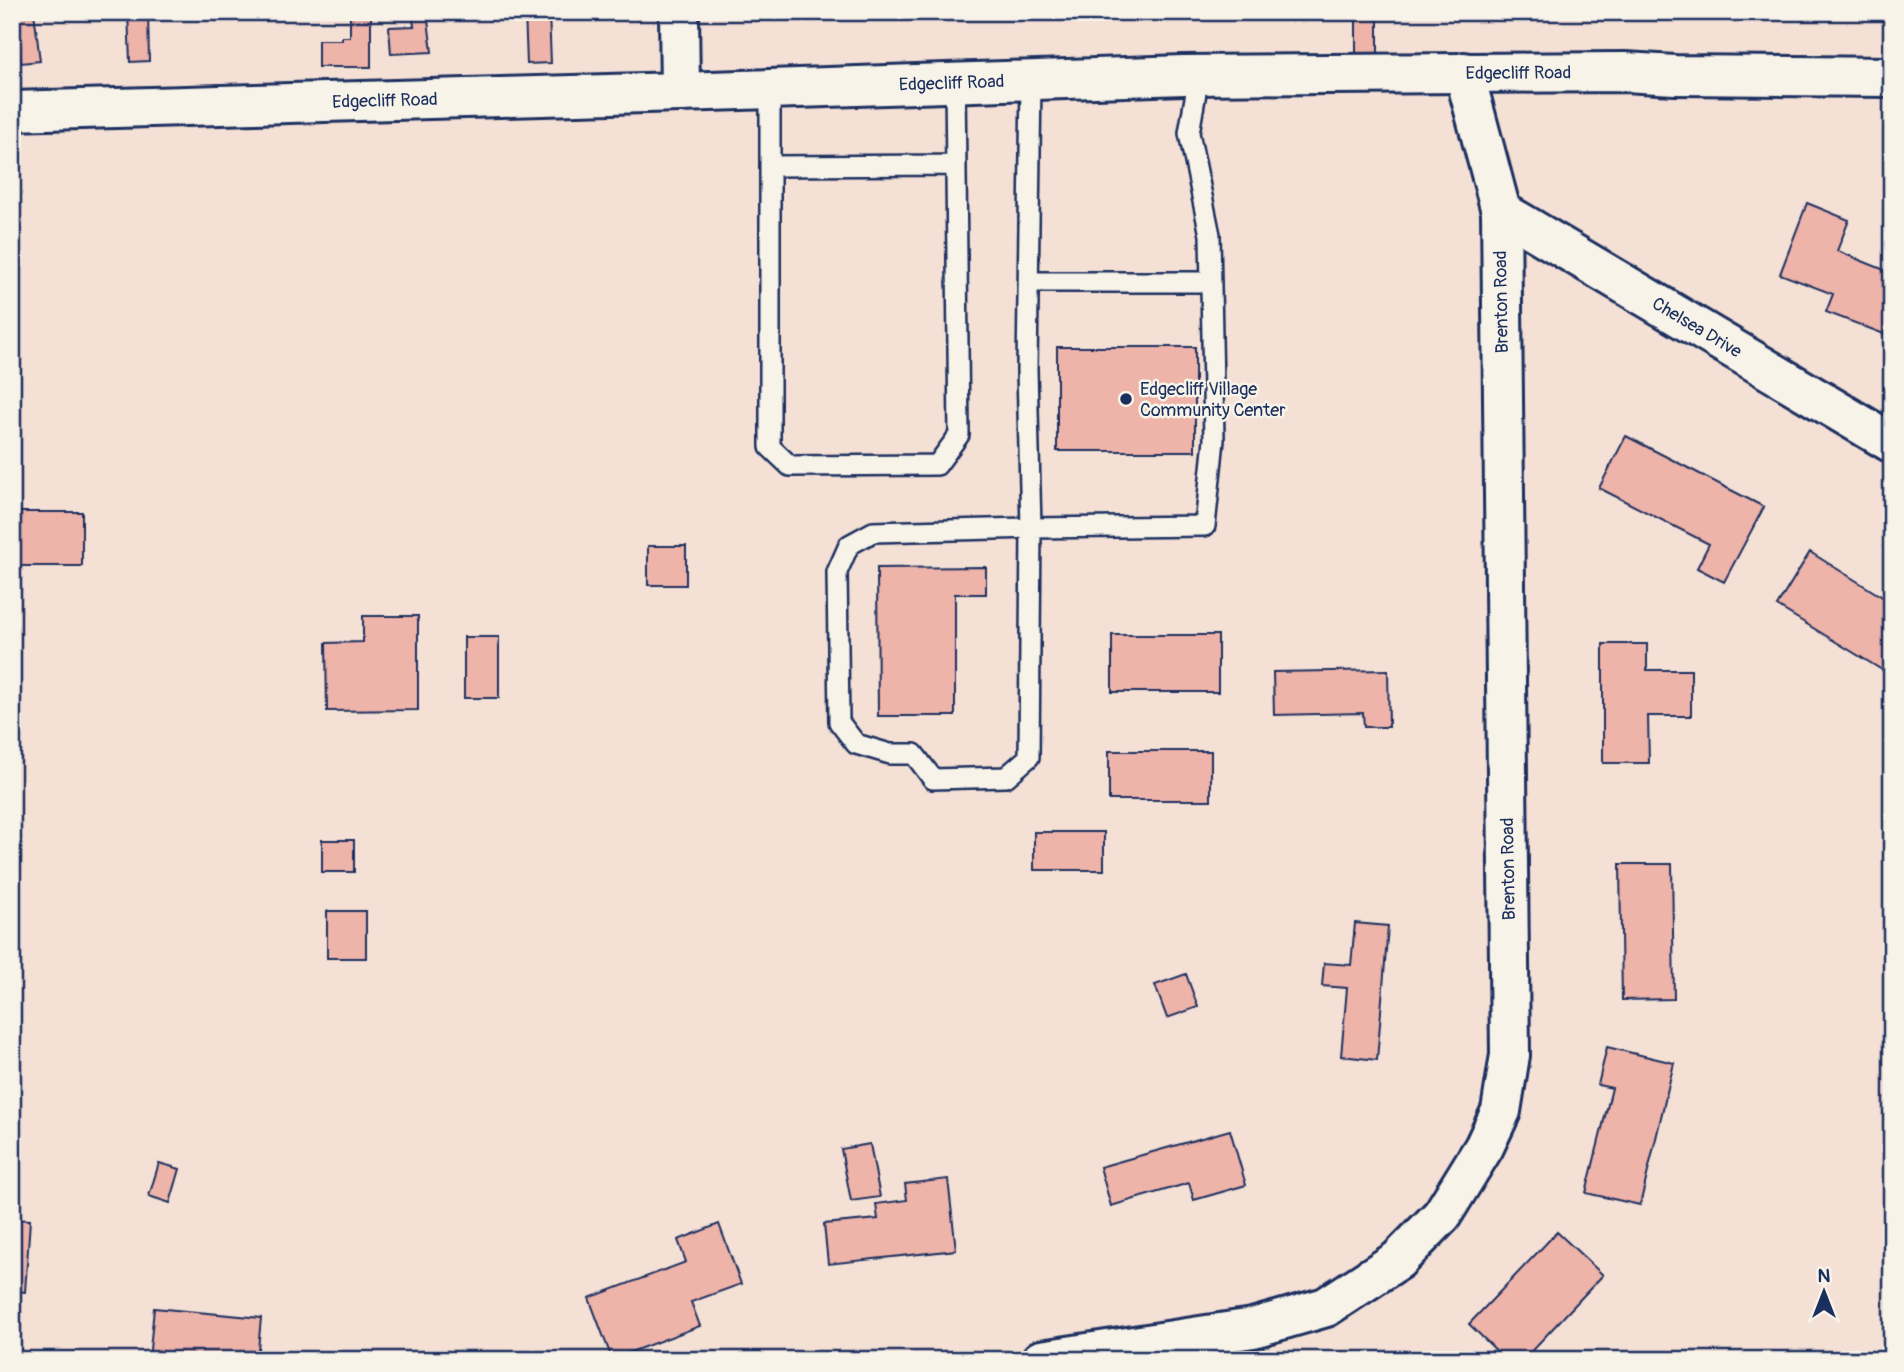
<svg xmlns="http://www.w3.org/2000/svg" width="1904" height="1372" viewBox="0 0 1904 1372" font-family="Pangolin,sans-serif">
<style>
.building{fill:#eeb3a9;stroke:#1b2f5e;stroke-width:2}
.lines{fill:none;stroke-linecap:round;stroke-linejoin:round}
.service-casing{stroke:#1b2f5e;stroke-width:24}
.minor-casing{stroke:#1b2f5e;stroke-width:44}
.tertiary-casing{stroke:#1b2f5e;stroke-width:44}
.service{stroke:#f7f3e8;stroke-width:19}
.minor{stroke:#f7f3e8;stroke-width:38}
.tertiary{stroke:#f7f3e8;stroke-width:38}
.poi-dot{fill:#1b2f5e;stroke:#f7f3e8;stroke-width:2.5}
.labels{text-anchor:middle;stroke-width:5;stroke-linejoin:round;paint-order:stroke}
.street-label{font-size:18px;fill:#1b2f5e;stroke:#f7f3e8}
.poi-label{font-size:18px;fill:#1b2f5e;stroke:#f7f3e8;text-anchor:start}
</style>
<rect width="100%" height="100%" fill="#f4e0d5"/>
<filter id="ink" filterUnits="userSpaceOnUse"><feTurbulence type="fractalNoise" baseFrequency=".0143" numOctaves="2"/><feDisplacementMap in="SourceGraphic" scale="14" xChannelSelector="R" yChannelSelector="G"/><feConvolveMatrix kernelMatrix="1 2 1 2 8 2 1 2 1" color-interpolation-filters="sRGB"/></filter>
<g filter="url(#ink)">
<!-- building -->
<path class="building" d="M15,12H34L40,61L21,63Z
M128,12H148L149,61L130,62Z
M333,12H371V67H318V40H342V37H350V13Z
M412,12H427L432,52L391,54L389,27L414,26Z
M525,12H549L551,63L527,64Z
M847,12H910V13L909,17H847Z
M977,12H1136V18L977,17Z
M1159,12H1194V18H1159Z
M1283,12H1340V18H1283Z
M1356,12H1378V53L1356,54Z
M1807,203L1849,220L1837,251L1892,273V337L1826,312L1833,294L1780,274Z
M1057,347H1195V451H1057Z
M1626,436L1764,507L1724,582L1697,568L1709,544L1599,488Z
M12,512H82V566H12Z
M648,546H686V585H648Z
M1810,552L1892,603V676L1777,606Z
M986,567V594H955V716H878L877,568Z
M363,616H418V710L327,711L326,643L363,642Z
M1112,635H1218V692H1112Z
M464,637H499V698H464Z
M1603,644H1647V670H1691V716H1648L1649,763H1603Z
M1388,670L1389,727H1364L1363,713L1274,715L1273,672Z
M1109,751H1211V800H1109Z
M1034,832H1104V870H1034Z
M322,840H354V872H322Z
M1620,864H1672L1674,999L1622,1000Z
M327,911H366V958H327Z
M1355,923L1388,926L1377,1060L1341,1056L1347,988L1322,986L1324,963L1351,965Z
M1186,974L1198,1007L1167,1018L1155,985Z
M1607,1047L1674,1063L1640,1205L1586,1193L1612,1088L1598,1085Z
M1230,1130L1246,1185L1194,1200L1189,1183L1111,1206L1100,1167Z
M870,1144L880,1197L851,1201L841,1149Z
M159,1163L180,1169L170,1203L149,1196Z
M948,1179L956,1250L828,1264L824,1224L878,1219L876,1204L907,1200L905,1184Z
M12,1219L30,1220L25,1292L12,1291Z
M719,1224L741,1284L691,1302L700,1326L612,1359L589,1298L686,1262L678,1240Z
M1557,1232L1603,1275L1523,1360H1506L1469,1324Z
M154,1308L261,1318L257,1360H149Z"/>
<g class="lines">
<!-- service casing -->
<g class="service-casing">
<path id="service" d="M1031,80L1027,370L1031,528L1205,526L1214,440L1210,235L1189,133L1199,75
M770,89V447L790,466L937,465L959,435L955,83
M770,166L956,165
M1029,282H1211
M1031,528L1029,757L1006,777L933,779L914,754H890L856,744L839,722L837,572L849,545L873,532Z"/>
</g>
<!-- minor casing -->
<g class="minor-casing">
<g id="minor">
<path id="s1" d="M1501,211L1892,443"/>
<path d="M1041,1360L1253,1328L1326,1307L1398,1260L1442,1215L1484,1147L1501,1111L1510,1055L1501,211L1464,72"/>
</g>
</g>
<!-- tertiary casing -->
<g class="tertiary-casing">
<g id="tertiary">
<path d="M679,12L680,92"/>
<path id="s2" d="M12,111L680,92L1184,75L1625,72L1675,75L1892,77"/>
</g>
</g>
<!-- service -->
<use href="#service" class="service"/>
<!-- minor -->
<use href="#minor" class="minor"/>
<!-- tertiary -->
<use href="#tertiary" class="tertiary"/>
</g>
</g>
<!-- markers -->
<circle class="poi-dot" cx="1126" cy="399" r="7"/>
<g class="labels">
<!-- street labels -->
<g class="street-label">
<text dy="6" stroke="none"><textPath href="#s2" startOffset="1507">Edgecliff Road</textPath></text>
<text dy="6" stroke="none"><textPath href="#s2" startOffset="940">Edgecliff Road</textPath></text>
<text dy="6" stroke="none"><textPath href="#s2" startOffset="373">Edgecliff Road</textPath></text>
<text transform="translate(1501 302) rotate(-91)" y="6">Brenton Road</text>
<text dy="6" stroke="none"><textPath href="#s1" startOffset="228">Chelsea Drive</textPath></text>
<text transform="translate(1508 869) rotate(-91)" y="6">Brenton Road</text>
</g>
<!-- poi labels -->
<g class="poi-label">
<text x="1140" y="395">Edgecliff Village<tspan x="1140" dy="21">Community Center</tspan></text>
</g>
</g>
<!-- margin -->
<rect width="1904" height="1372" fill="none" stroke="#f7f3e8" stroke-width="42"/>
<rect x="21" y="21" width="1862" height="1330" fill="none" stroke="#1b2f5e" stroke-width="2.5" filter="url(#ink)"/>
<!-- north arrow -->
<g transform="translate(1824 1292)" stroke="#f7f3e8" stroke-width="5" paint-order="stroke">
<path d="M0-5L12 26L0 18L-12 26Z" fill="#1b2f5e"/>
<text y="-10" font-size="19" font-weight="bold" text-anchor="middle" fill="#1b2f5e">N</text>
</g>
</svg>
